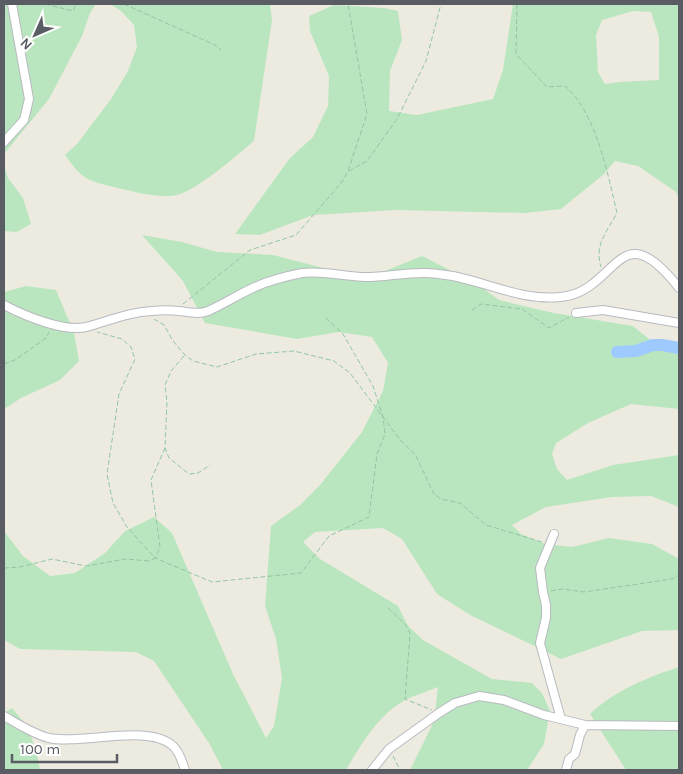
<svg xmlns="http://www.w3.org/2000/svg" width="683" height="774" viewBox="0 0 683 774" font-family="Karla,sans-serif">
<style>
.green{fill:#bae6bf;fill-rule:evenodd}
.lines{fill:none;stroke-linecap:round;stroke-linejoin:round}
.river{stroke:#9ecaff;stroke-width:12}
.minor-casing{stroke:#b8bac0;stroke-width:10}
.path{stroke:#92c5a6;stroke-width:1;stroke-dasharray:5 2.5;stroke-linecap:butt}
.minor{stroke:#fff;stroke-width:8}
</style>
<rect width="100%" height="100%" fill="#edebe0"/>
<!-- green -->
<path class="green" d="M4,4H96L90,13L82,36L49,99L4,154Z
M110,4H270L272,20L254,141C237,155 193,195 171,196C154,197 135,192 118,188C89,181 83,181 65,155L77,144L111,99L128,71L137,47L134,25L121,11Z
M513,4H679V199L676,192L638,166L615,161L603,175L561,209L525,213L395,210L313,215L260,235L235,234L290,158L313,137L328,106L329,76L310,31L309,16L334,5L384,8L398,11L402,40L390,71L389,111L417,115L493,99L503,70ZM633,11L651,12L659,37V80L620,82L605,84L598,72L596,35L602,20Z
M4,165L8,178L23,198L31,224L17,232L4,231Z
M142,235L182,242L217,252L273,255L355,276L380,273L422,256L477,284L499,300L554,313L633,326L655,344L679,351V409L631,404L588,423L556,443L552,454L557,469L567,480L613,465L679,455V507L651,496L612,497L546,507L512,525L521,534L545,544L572,547L609,538L652,544L679,559V630L642,631L561,659L470,615L437,594L402,539L383,528L315,532L303,542L320,559L398,606L408,626L423,640L492,679L532,683L542,693L550,711L544,744L527,770H410L434,721L438,687C429,691 418,694 409,698C379,713 362,743 346,770H223L209,743L154,661L136,652L20,649L4,640V531L23,556L50,576L75,573L105,553L125,531L154,517L172,533L233,674L266,738L274,726L282,678L276,639L265,606L271,526L300,505L320,485L362,432L383,391L388,363L372,337L339,332L297,339L205,323L183,281Z
M26,286L56,290L74,333L79,361L60,380L21,398L4,409V292Z
M679,667V770H626L590,714C614,691 648,677 679,667Z
M12,708L27,726L36,750L40,770H4V713Z"/>
<g class="lines">
<!-- river -->
<path class="river" d="M617,352L636,351L653,345H662L679,348"/>
<!-- minor casing -->
<g class="minor-casing">
<path id="minor" d="M4,142L24,120L29,99L12,4
M4,305C25,316 67,334 90,326C111,320 130,312 152,311C161,310 170,310 179,311C189,312 198,315 208,311C224,304 239,294 255,287C270,280 287,276 302,273C323,270 345,277 366,277C386,277 406,272 427,273C435,273 444,275 453,276C488,283 524,301 560,297C619,292 617,209 679,288
M576,313L603,310L679,323
M554,534L540,568L543,592L546,605V618L540,643L561,719
M4,716C18,724 33,734 49,738C81,745 149,723 173,746C180,752 182,762 185,770
M372,770L389,749L439,713L455,703L479,696L504,700L544,715L585,725L679,726
M566,770L569,759L575,754L580,735L585,725"/>
</g>
<!-- path -->
<path class="path" d="M45,4L73,11L76,4
M124,4L215,45L221,50
M517,4L516,54L547,87L565,86C596,112 608,175 617,213C607,232 594,244 601,267
M349,171L367,161L397,119L426,61L441,4
M183,304L250,250L296,235L342,182L348,171L367,114L348,4
M472,310L481,304L522,309L549,328L569,317
M154,319L164,325L173,341L185,355L193,361L217,367L256,354L294,351L334,361L350,373L401,441L415,454L434,494L441,499L460,503L486,525L542,542
M184,356L171,371L165,385L167,402L165,448L169,458L189,474L198,473L210,465
M4,364L15,360L46,338L49,332
M165,448L151,480L160,547L155,558L212,582L301,573L329,536L369,517L377,454L385,434L383,417L373,386L343,334L325,317
M4,568L20,567L52,559L86,566L125,559L150,561L155,558L127,527L113,503L107,474L119,394L135,359L131,347L122,339L97,332
M551,591L562,589L584,592L672,579L679,575
M388,608L406,625L410,634L405,699L432,710
M393,756L400,770"/>
<!-- minor -->
<use href="#minor" class="minor"/>
</g>
<!-- border -->
<rect width="683" height="774" fill="none" stroke="#595c62" stroke-width="10"/>
<!-- north arrow -->
<g transform="translate(35 35) rotate(225)" stroke="#ffffff" stroke-width="4" paint-order="stroke">
<path d="M0-4L9 19L0 12L-9 19Z" fill="#595c62"/>
<text y="-8" font-size="14" font-weight="bold" text-anchor="middle" fill="#595c62">N</text>
</g>
<!-- scale -->
<path d="M12 754v8h105v-8" fill="none" stroke="#595c62" stroke-width="2.5"/>
<text x="20" y="754" font-size="15" fill="#595c62" stroke="#ffffff" stroke-width="4" paint-order="stroke">100 m</text>
</svg>
